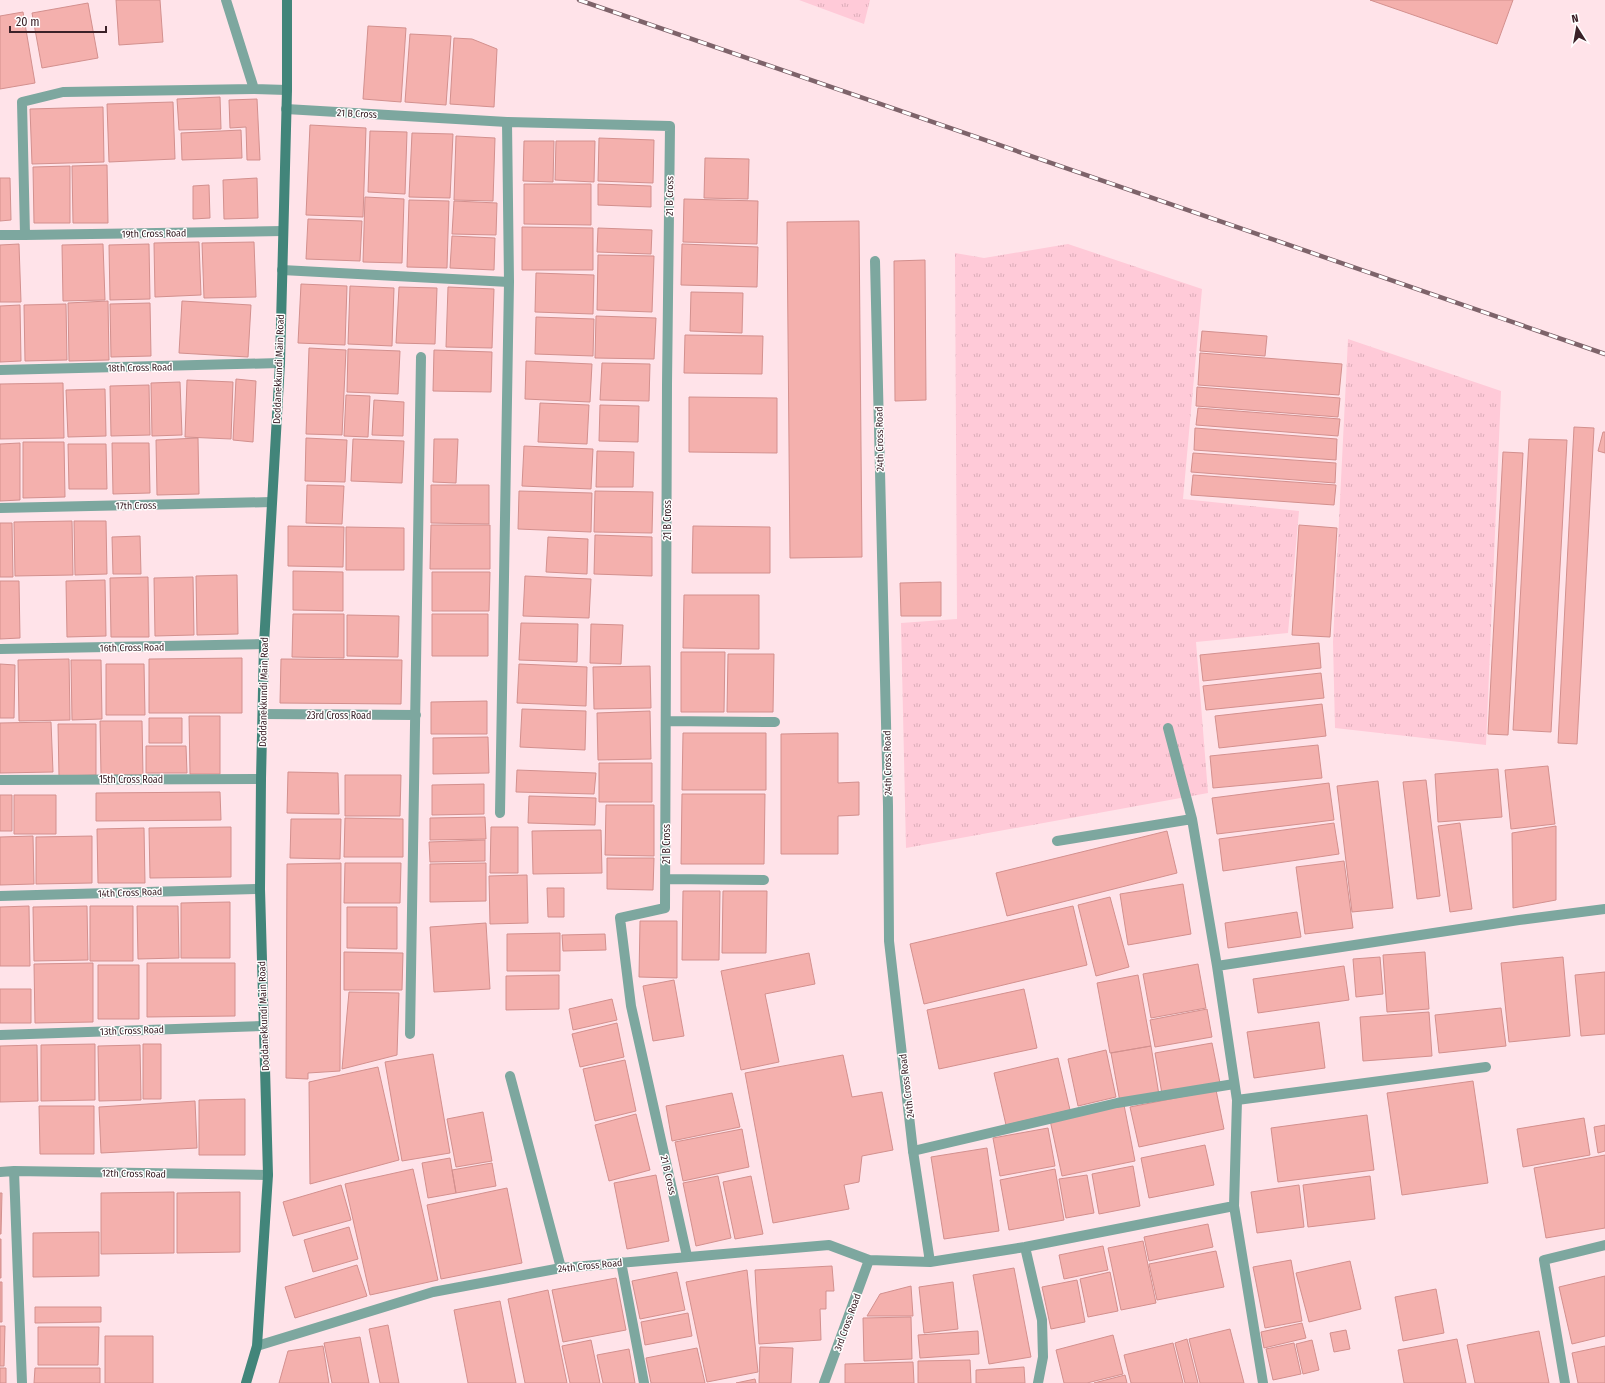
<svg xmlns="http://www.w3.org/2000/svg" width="1605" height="1383" viewBox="0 0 1605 1383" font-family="'Fira Sans Condensed',sans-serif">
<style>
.grass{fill:url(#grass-tufts)}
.building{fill:#f4b0ad;stroke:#d3908e}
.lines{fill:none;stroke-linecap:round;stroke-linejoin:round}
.lane{stroke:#7da79f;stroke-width:10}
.street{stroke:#7da79f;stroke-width:10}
.secondary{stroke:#42857a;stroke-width:10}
.rail-casing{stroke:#7e636a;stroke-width:4.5}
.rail{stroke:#fff;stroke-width:3;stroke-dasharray:9;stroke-linecap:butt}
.labels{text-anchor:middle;stroke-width:3;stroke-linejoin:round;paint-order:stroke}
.street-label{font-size:10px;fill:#3b2128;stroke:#fff}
</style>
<defs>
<pattern id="grass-tufts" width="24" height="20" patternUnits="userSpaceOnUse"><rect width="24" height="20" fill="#ffcad8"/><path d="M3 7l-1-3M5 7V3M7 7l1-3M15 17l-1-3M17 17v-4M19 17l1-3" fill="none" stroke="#dbadb9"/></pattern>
</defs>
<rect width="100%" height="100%" fill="#ffe3e9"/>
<!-- grass -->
<path class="grass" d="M799,0H870L864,24Z
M1068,244L1202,289L1183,499L1299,511L1288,633L1196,642L1208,793L906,848L901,623L957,619L955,253L984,258Z
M1348,339L1501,391L1486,745L1335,728L1333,642Z"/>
<!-- building -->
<path class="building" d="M116,0H160L163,42L119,45Z
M1370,0H1513L1497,44Z
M88,3L98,58L42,68L32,13Z
M23,12L35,83L0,89V16Z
M368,26L406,28L401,102L363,99Z
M410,34L451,36L446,105L405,102Z
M454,38L472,39L497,49L494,107L450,104Z
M220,97L221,129L179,130L177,99Z
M257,99L260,160H247L246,127L230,128L229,100Z
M173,102L175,159L109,162L107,104Z
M103,107L104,162L32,164L30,109Z
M310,125L366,128L363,217L306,215Z
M241,130L242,158L182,160L181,133Z
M370,131L407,132L405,194L368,192Z
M412,133L453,134L450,198L409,197Z
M456,136L495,138L493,201L454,200Z
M599,138L654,140L653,183L598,181Z
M524,141H554L553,182L523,181Z
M556,141H595L594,182L555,180Z
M705,158L749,159L748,199L704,198Z
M107,165L108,223H73L72,166Z
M70,166V223H34L33,167Z
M0,178H10L11,220L0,221Z
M257,178L258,218L224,219L223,180Z
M524,184H591V225L524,224Z
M598,184L651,186V207L598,205Z
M209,185L210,218L193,219V186Z
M365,197L404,199L402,263L363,262Z
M684,199L758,201L757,244L683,242Z
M409,200L449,201L447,268L407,267Z
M454,201L497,203L496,235L452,234Z
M308,219L362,221L360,261L306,259Z
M859,221L862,557L790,558L787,222Z
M522,227L593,228V270H522Z
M598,228L652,230L651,254L597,252Z
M452,236L495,238L494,270L450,268Z
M199,242L201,295L155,297L154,243Z
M254,242L256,297L204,298L202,243Z
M19,244L21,302H0V245Z
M103,244L105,300L63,301L62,245Z
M149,244L150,299L110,300L109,245Z
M682,244L758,247L757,287L681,285Z
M598,255L654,256L652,312L597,310Z
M925,260L926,400L895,401L894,261Z
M536,273L594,275L593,314L535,312Z
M301,284L347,286L345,345L298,343Z
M350,286L394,288L392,346L348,344Z
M399,287L437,288L435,344L396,343Z
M448,287L494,289L492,348L446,347Z
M691,292L743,293L742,333L690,331Z
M108,301L109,360L69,361L68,303Z
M182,301L251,305L248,357L179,353Z
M150,303L151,356L111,357L110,304Z
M66,304L67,360L25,361L24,305Z
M20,305L21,361L0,362V306Z
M596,316L656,318L654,359L595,358Z
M536,317L594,319L593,356L535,354Z
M1202,331L1267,336L1265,356L1200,351Z
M685,335L763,336L762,374L684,373Z
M309,348L346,350L342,435L306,434Z
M348,349L400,351L398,394L347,392Z
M434,350L492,352L491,392L433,391Z
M1200,353L1342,364L1339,395L1198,385Z
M526,361L592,364L590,402L525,399Z
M602,363L650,364L649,401L600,400Z
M236,379L256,381L253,442L233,440Z
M187,380L233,382L231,439L185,437Z
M180,382L182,435L152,436L151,383Z
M63,383L64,438L0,439V384Z
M149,385L150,435L111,436L110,386Z
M1197,387L1340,398L1338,417L1196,406Z
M105,389L106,436L68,437L66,390Z
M346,395L370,396L368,437L344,436Z
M689,397L777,398V453L689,452Z
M374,400L404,402L403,436L372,435Z
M540,403L589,405L587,444L538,442Z
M600,405L639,406L638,442L599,441Z
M1198,408L1340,419L1338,436L1196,425Z
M1574,427L1594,428L1577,744L1558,743Z
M1195,428L1337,439L1336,460L1194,450Z
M1603,432H1605V453L1598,451Z
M198,438L199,494L157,495L156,440Z
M306,438L347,440L345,482L305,481Z
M353,439L404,441L402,483L351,481Z
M434,439H458L456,483L433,482Z
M1529,439L1567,440L1551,732L1513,730Z
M23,442H64L65,497L23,498Z
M20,443V500L0,501V444Z
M112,443H149L150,493L113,494Z
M68,444H106L107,489H69Z
M524,446L593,449L591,489L522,486Z
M597,451L634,452L633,487H596Z
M1503,452L1523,453L1508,735L1488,734Z
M1193,453L1336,463L1335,483L1191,472Z
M1193,475L1336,485L1334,505L1191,495Z
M307,485L344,486L342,524L306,523Z
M431,485H489V524L431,523Z
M519,491L592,493L591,532L518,529Z
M595,491L653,492L652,533L594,532Z
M72,521L73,575L15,576L14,522Z
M74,521H106L107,574L75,575Z
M0,523H12L13,577H0Z
M431,525H490V569H430Z
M1299,525L1337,528L1330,637L1292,635Z
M288,526L344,527L343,567L288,566Z
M693,526L770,527V573H692Z
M346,527L404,528V570H346Z
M595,535L652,537V576L594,574Z
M140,536L141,574H113L112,537Z
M548,537L588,539L587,574L546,572Z
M293,571L343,572V611L293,610Z
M432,572H490L489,611H432Z
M237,575L238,634L197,635L196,576Z
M525,576L591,579L589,618L523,616Z
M148,577L149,637H111L110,578Z
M193,577L194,635L155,636L154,578Z
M105,580L106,636L67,637L66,581Z
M0,581H19L20,638L0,639Z
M941,582V616H901L900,583Z
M684,595H759V649L683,648Z
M293,614H344V658L292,657Z
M432,614H488V656H432Z
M347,615L399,616L398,657L347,656Z
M521,623L578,624L577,662L519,660Z
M591,624L623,625L621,664L590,663Z
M1319,643L1321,668L1203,681L1200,655Z
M681,652H725L724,712H681Z
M728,654H774L773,712H727Z
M242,658V713H149V659Z
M69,659L70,720L19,721L18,660Z
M281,659L402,660L401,704L280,703Z
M71,660H101L102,719L72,720Z
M0,664L15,665L14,718H0Z
M106,664H144L145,715H106Z
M519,664L587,667L586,706L517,703Z
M650,666L651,708L594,709L593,667Z
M1321,673L1324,698L1206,710L1203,686Z
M487,701V734H431V702Z
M1322,704L1326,736L1219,748L1215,716Z
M522,709L586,711L585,750L520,747Z
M650,711L651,759L598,760L597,713Z
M189,716H220V774H190Z
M149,718H182V743H149Z
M100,721H142L143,775H101Z
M51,722L53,772L0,773V723Z
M58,724H96V775L59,776Z
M683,733H766V790H682Z
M838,733V783L859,782V815L838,816V854H781V734Z
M488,737L489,773L433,774V738Z
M1318,745L1322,778L1213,788L1210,756Z
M146,746H186L187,773H146Z
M599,763H652V802H599Z
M1548,766L1555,824L1511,829L1505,770Z
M1498,769L1502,817L1438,822L1435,774Z
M517,770L596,773L594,794L516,792Z
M288,772L338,773L339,814L287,813Z
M345,775H401L400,816H345Z
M1426,780L1440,896L1417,899L1403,782Z
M1378,781L1393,908L1352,912L1337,786Z
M1329,783L1334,820L1217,834L1212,798Z
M484,784V814L432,815V785Z
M220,792L221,820L96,821V793Z
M682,794H765L764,864H681Z
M0,795H12V831H0Z
M14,795H56V834H14Z
M529,796L596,798L595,825L528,823Z
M606,805H654V856L605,855Z
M485,817L486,839L430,840V818Z
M345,818L403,819V857H344Z
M291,819H341L340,859L290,858Z
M1334,823L1339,854L1223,871L1219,839Z
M1460,823L1472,909L1450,912L1438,826Z
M1556,826V900L1513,908L1512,833Z
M231,827V877L150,878L149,828Z
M491,827H518V873H490Z
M144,828L145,883H98L97,829Z
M601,830L602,873L533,874L532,831Z
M1167,831L1177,873L1007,916L996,873Z
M33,836L34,884L0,885V837Z
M92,836V883L36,884V837Z
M485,840V861L430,862L429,842Z
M607,858H654L653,890L607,889Z
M1344,861L1353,928L1305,934L1296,867Z
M341,863L340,1071L308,1073V1079L286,1078L287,864Z
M345,863H401L400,903H344Z
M486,863V901L430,902V864Z
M527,875L528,923L490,924L489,876Z
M1183,884L1191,934L1128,945L1120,894Z
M547,888H564V917H548Z
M683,891H720L719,960H682Z
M723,891H767L766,953H722Z
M1110,897L1129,967L1096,976L1078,905Z
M230,902V958H181V903Z
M29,906L30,966H0V907Z
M87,906L88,960L34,961L33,907Z
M90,906H133V961H90Z
M137,906H178L179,958L138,959Z
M1073,906L1087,965L924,1004L910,944Z
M347,907H397V949L347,948Z
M1297,912L1301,937L1228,948L1225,923Z
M640,921H677V978L639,977Z
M486,923L490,989L434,992L430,927Z
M560,933V971H507V934Z
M605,934L606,950L563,951L562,935Z
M344,952L403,953L402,990H344Z
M1425,952L1429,1009L1387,1012L1383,955Z
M809,953L815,984L765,994L779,1062L741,1070L721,971Z
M1380,957L1383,994L1356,997L1353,959Z
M1563,957L1570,1036L1509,1042L1501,963Z
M93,963V1022L35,1023L34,964Z
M147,963H235V1016L147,1017Z
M1198,964L1206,1008L1151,1018L1143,974Z
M98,965H139V1019H98Z
M1344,966L1349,1000L1258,1013L1253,979Z
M1605,972V1034L1581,1036L1575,975Z
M559,975V1009L506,1010V976Z
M1138,975L1151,1046L1110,1053L1097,983Z
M674,980L684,1036L653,1041L643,986Z
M0,989H31V1023H0Z
M1024,989L1037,1048L939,1069L927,1010Z
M349,992L399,993L397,1055L342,1069Z
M612,999L617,1020L573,1030L569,1009Z
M1501,1008L1506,1046L1439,1053L1435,1015Z
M1207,1009L1212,1037L1155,1047L1150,1020Z
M1429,1012L1432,1056L1363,1061L1360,1017Z
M1319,1022L1325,1068L1254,1078L1247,1032Z
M617,1023L624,1057L580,1067L572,1034Z
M1212,1043L1220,1083L1162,1094L1155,1053Z
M95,1044V1100L41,1101V1045Z
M143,1044H161V1099H143Z
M37,1045L38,1101L0,1102V1046Z
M140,1045L141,1100L99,1101L98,1046Z
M1151,1046L1159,1095L1120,1102L1111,1053Z
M1106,1050L1116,1097L1078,1106L1068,1059Z
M433,1054L450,1153L402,1161L385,1062Z
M843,1055L852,1097L882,1092L893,1150L862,1156L859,1182L844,1185L849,1209L773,1223L745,1073Z
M1058,1058L1070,1110L1006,1125L994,1073Z
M625,1060L636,1111L595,1121L583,1069Z
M378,1067L399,1160L310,1184L309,1082Z
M1473,1081L1488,1183L1402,1195L1387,1093Z
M1216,1090L1224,1129L1139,1147L1130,1107Z
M732,1093L740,1127L672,1141L666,1106Z
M245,1099V1155H199V1100Z
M195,1101L197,1148L101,1153L99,1107Z
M1124,1105L1135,1161L1062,1176L1050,1120Z
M39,1106H94V1154H40Z
M483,1112L492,1161L456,1167L447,1119Z
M636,1114L650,1170L609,1181L595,1125Z
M1367,1115L1374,1170L1278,1182L1271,1128Z
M1584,1118L1590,1155L1523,1167L1517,1129Z
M1605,1125V1151L1598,1153L1594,1127Z
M1048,1128L1055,1166L1000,1176L993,1138Z
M742,1129L749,1167L683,1181L675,1142Z
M1205,1145L1214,1185L1149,1198L1141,1158Z
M987,1148L999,1231L944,1239L931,1157Z
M1605,1155V1228L1546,1238L1534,1168Z
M450,1158L456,1193L428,1198L422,1163Z
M492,1163L496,1186L456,1193L452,1170Z
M1133,1166L1140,1206L1099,1214L1092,1174Z
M413,1169L438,1280L370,1295L345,1184Z
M1055,1169L1064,1220L1009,1230L1000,1180Z
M656,1175L669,1241L627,1249L614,1183Z
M1087,1175L1094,1213L1066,1218L1059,1179Z
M718,1176L731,1238L696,1246L683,1183Z
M751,1176L763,1234L735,1239L723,1182Z
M1370,1176L1375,1219L1308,1227L1303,1185Z
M341,1185L351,1220L293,1236L283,1202Z
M1299,1185L1304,1227L1257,1233L1251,1192Z
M507,1188L522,1263L441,1279L427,1205Z
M174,1192V1253L101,1254V1193Z
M240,1192V1252L177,1253V1193Z
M0,1193H2L1,1234H0Z
M1208,1224L1213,1247L1149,1261L1144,1237Z
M349,1227L358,1259L313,1272L304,1240Z
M99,1232V1276L33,1277V1233Z
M0,1239H1V1278H0Z
M1143,1241L1156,1303L1121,1310L1108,1248Z
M1103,1246L1108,1270L1064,1279L1059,1255Z
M1216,1251L1224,1287L1157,1300L1149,1264Z
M1291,1260L1302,1321L1265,1328L1253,1267Z
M1350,1261L1361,1309L1309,1322L1296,1273Z
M357,1265L367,1296L295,1318L285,1287Z
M832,1266L834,1291H826V1309H820L821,1340L759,1344L755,1270Z
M1014,1268L1031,1357L989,1364L973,1275Z
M747,1270L758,1372L707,1382L686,1282Z
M677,1272L685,1310L640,1319L632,1281Z
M1110,1272L1118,1311L1088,1317L1080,1279Z
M1605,1276V1336L1572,1344L1559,1287Z
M616,1278L626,1330L563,1342L552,1290Z
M1077,1280L1085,1322L1051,1329L1042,1287Z
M0,1282H2V1322H0Z
M953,1282L958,1329L924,1333L919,1287Z
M911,1286L913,1316H867L880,1294Z
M1436,1289L1444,1333L1403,1341L1395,1297Z
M548,1290L567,1383H525L508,1299Z
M500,1301L516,1383H468L454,1310Z
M35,1307H101V1322L35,1323Z
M688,1313L692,1336L645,1345L641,1322Z
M911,1317L912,1359L864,1361L863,1318Z
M1302,1323L1306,1338L1264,1348L1261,1332Z
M388,1325L399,1383H380L369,1329Z
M0,1326H5L4,1366H0Z
M38,1327H99L98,1365H38Z
M1230,1329L1244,1383H1200L1189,1339Z
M1346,1330L1350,1349L1334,1352L1330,1333Z
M978,1331L979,1354L920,1358L918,1335Z
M1539,1331L1549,1383H1475L1467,1345Z
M1113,1335L1123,1374L1087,1383H1064L1056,1350Z
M105,1336H153V1383H105Z
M360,1337L369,1383H332L324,1343Z
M1187,1339L1198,1383H1185L1175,1343Z
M1457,1339L1466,1383H1404L1398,1350Z
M591,1340L600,1383H570L562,1346Z
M1312,1340L1319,1370L1303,1374L1296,1344Z
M1173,1343L1183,1383H1131L1124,1355Z
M1294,1343L1301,1374L1273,1380L1266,1349Z
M323,1346L329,1383H279L288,1351Z
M1605,1346V1383H1578L1572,1353Z
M760,1347L793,1348L791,1383H759Z
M697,1348L705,1383H651L646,1358Z
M629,1349L635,1383H603L597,1355Z
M970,1360L971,1383H918V1361Z
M913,1362L914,1383H845V1364Z
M1024,1367L1025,1383H976V1370Z
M0,1368H6V1383H0Z
M35,1368H100V1383H34Z
M1125,1375L1127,1383H1094Z
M755,1379L756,1383H736Z"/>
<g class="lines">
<!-- lane -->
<path class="lane" d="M510,1076L561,1268
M913,1151L1117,1103L1234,1084"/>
<!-- street -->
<path class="street" d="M226,0L254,89
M286,109L507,122L670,126L667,385L665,908L620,918L631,1006L687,1256
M0,235H25L22,102L63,92L254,89L287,90
M25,235L283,231
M875,261L888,806L889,941L913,1151L930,1262
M282,270L509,282
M0,370L280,363
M0,508L272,502
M0,649L264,644
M263,714L416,715
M666,721L775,722
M1168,728L1192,819L1217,966L1237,1100L1234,1206L1263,1383
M0,780L261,779
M500,813L509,282L507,122
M1057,841L1192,819
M666,879L764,880
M0,896L260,889
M1217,966L1519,920L1605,909
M410,1034L421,357
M0,1035L264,1026
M1237,1100L1486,1067
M14,1171L22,1383
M0,1172L14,1171L268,1175
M1025,1247L1042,1320L1043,1357L1038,1383
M621,1262L644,1383
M257,1346L433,1292L561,1268L829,1245L869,1260L930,1262L1025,1247L1234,1206
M824,1383L869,1260
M1565,1383L1544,1260L1605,1245"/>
<!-- secondary -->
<path class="secondary" d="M246,1383L257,1346L268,1175L260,889L261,779L264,644L280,363L287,90V0"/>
<!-- rail casing -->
<g class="rail-casing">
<path id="rail" d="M579,0L1605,354"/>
</g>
<!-- rail -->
<use href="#rail" class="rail"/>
</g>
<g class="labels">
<!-- street labels -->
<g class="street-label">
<text transform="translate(357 113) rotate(3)" y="4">21 B Cross</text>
<text transform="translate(669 196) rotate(-89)" y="4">21 B Cross</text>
<text transform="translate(154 233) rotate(-1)" y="4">19th Cross Road</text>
<text transform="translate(140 367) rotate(-1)" y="4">18th Cross Road</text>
<text transform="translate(278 369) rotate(-88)" y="4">Doddanekkundi Main Road</text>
<text transform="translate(879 439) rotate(-91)" y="4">24th Cross Road</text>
<text transform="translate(136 505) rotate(-1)" y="4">17th Cross</text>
<text transform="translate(667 520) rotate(-90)" y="4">21 B Cross</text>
<text transform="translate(132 647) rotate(-1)" y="4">16th Cross Road</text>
<text transform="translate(263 692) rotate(-89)" y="4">Doddanekkundi Main Road</text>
<text x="339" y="719">23rd Cross Road</text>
<text transform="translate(887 763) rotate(-91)" y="4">24th Cross Road</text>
<text x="131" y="783">15th Cross Road</text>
<text transform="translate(666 844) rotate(-90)" y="4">21 B Cross</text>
<text transform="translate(130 892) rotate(-2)" y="4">14th Cross Road</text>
<text transform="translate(263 1016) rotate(-92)" y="4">Doddanekkundi Main Road</text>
<text transform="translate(132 1030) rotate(-2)" y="4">13th Cross Road</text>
<text transform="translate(906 1086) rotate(-97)" y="4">24th Cross Road</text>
<text transform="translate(134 1173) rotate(1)" y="4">12th Cross Road</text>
<text transform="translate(669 1175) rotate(77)" y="4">21 B Cross</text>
<text transform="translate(590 1265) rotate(-6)" y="4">24th Cross Road</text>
<text transform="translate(847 1322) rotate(-70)" y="4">3rd Cross Road</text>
</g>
</g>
<!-- north arrow -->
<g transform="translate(1577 28) rotate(349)" stroke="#ffffff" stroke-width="3" paint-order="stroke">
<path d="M0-3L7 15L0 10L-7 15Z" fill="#3b2128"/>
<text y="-6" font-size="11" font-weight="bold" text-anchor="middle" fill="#3b2128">N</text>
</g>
<!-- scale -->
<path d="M10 26v6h96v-6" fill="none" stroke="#3b2128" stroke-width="2"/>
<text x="16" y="26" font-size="12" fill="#3b2128" stroke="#ffffff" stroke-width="3" paint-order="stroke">20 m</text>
</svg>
